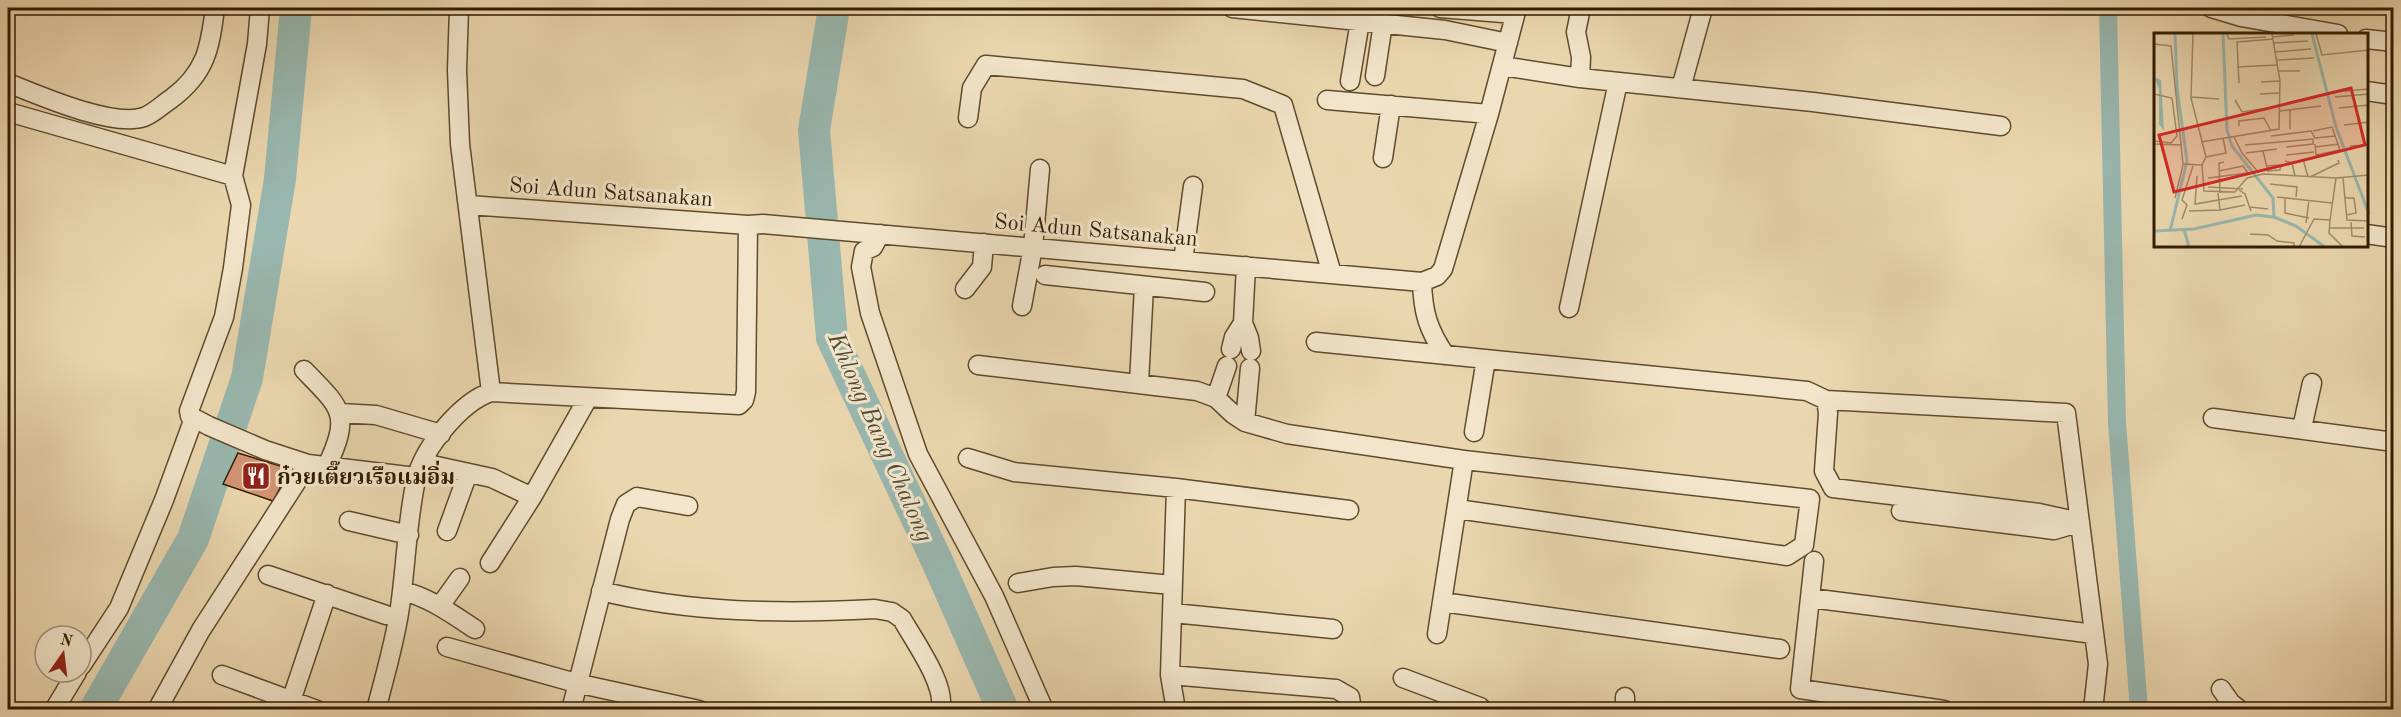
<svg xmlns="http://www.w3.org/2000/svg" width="2401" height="717" viewBox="0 0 2401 717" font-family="'Old Standard TT','Noto Serif Thai',serif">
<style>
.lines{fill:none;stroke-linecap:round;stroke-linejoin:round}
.canal{stroke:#99b8b0;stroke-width:18}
.river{stroke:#99b8b0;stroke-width:32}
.building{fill:#d49475;stroke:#321c00;stroke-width:1.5}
.minor-casing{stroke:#604b2c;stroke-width:21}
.minor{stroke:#f2e5cb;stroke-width:18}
.labels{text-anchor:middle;stroke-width:6;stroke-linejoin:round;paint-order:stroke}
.street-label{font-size:22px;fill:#321c00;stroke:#f2e5cb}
.poi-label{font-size:22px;font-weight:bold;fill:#321c00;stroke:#f2e5cb;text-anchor:start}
.water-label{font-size:24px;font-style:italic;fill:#514b35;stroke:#f2e5cb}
.inset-river{fill:none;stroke:#99b8b0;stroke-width:3}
.inset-road{fill:none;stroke:#a18c69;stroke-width:1.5}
.view{fill:#d62828;fill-opacity:0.15;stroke:#d62828;stroke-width:3}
.inset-edge{fill:none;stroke:#321c00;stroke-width:3}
</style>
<rect width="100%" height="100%" fill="#ebd7af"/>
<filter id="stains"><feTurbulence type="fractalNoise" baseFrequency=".00333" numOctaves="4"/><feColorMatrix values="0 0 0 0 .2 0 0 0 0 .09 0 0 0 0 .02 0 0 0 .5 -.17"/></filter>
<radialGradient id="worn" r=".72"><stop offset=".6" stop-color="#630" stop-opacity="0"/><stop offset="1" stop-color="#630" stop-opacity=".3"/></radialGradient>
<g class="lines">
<!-- canal -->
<path class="canal" d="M2108,8L2117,423L2139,710"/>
<!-- river -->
<path class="river" d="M834,8L814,130L832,338L937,561L1003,710
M95,710L193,539L247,378L280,179L296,8"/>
</g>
<!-- building -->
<path class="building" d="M238,453L290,469L273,501L223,484Z"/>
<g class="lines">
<!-- minor casing -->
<g class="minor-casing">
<path id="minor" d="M260,8L257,44L233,176L241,205L233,268L224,317L189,411L190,416L209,426L265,450L308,464L416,477
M459,8L457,70L460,144L491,392
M1232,8L1445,30L1508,43
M1440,8L1515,14
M2211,8L2241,17L2338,34
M2366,39L2394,42
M1502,66L1580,78L1813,102L2001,126
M1375,76L1383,23
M1580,78L1581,57L1576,32L1581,8
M1350,81L1360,21
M8,83C38,95 113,128 144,117C153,114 163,104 171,99C206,73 210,48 215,8
M1681,88L1703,8
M2366,91L2394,95
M1327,100L1489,114
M8,112L233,176
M968,118L972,88L986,65L1243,89L1283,105L1332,274
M1383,158L1391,105
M469,205L748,225L763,224L1422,282L1437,276L1443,269L1489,114L1517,8
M880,234L873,247L864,251L861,267L870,313L918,454L994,596L1044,710
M2366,234L2394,238
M1183,261L1193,186
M1045,275L1205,292
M1422,282C1423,313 1428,329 1445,355
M965,289L982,267L984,243
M1022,306L1033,247L1040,169
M1569,308L1618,82
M1243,323L1246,266
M1316,342L1807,391L1826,400L1828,413L1824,471L1833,488L2039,513L2080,522
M1231,349L1234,337L1243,323L1249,338L1251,351
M978,365L1197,391L1216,398L1233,414L1245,422L1287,434L1464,460L1810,499L1804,545L1787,556L1457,509
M304,370C342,409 351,414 327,466
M1139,383L1144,286
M1216,398L1227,366
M1826,400L2066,413L2098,664L2093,710
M340,413L376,415L441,434
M2213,418L2394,442
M1245,422L1250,368
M2302,428L2312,383
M1474,432L1486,359
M968,458L1014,472L1176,488L1349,510
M423,463L492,478L532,497
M1176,488L1170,675L1176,710
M1901,511L2054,530L2078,523
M349,521L409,535
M447,531L468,473
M1814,561L1800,689L1944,710
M490,563L532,497L588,398
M268,575L386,615
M1018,583L1053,577L1076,576L1172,585
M402,591C429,597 452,614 475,629
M601,591C689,613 785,614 875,609L892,612L902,619C913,639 948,687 940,710
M1810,598L2094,634
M1442,602L1780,649
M440,606L460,578
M1173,613L1333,629
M1437,634L1464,460
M447,647L576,683L699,710
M81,666L119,608L164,500L194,418
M222,675L317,710
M1170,675L1336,689L1350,697L1352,710
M1403,678L1480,707L1483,710
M2221,689L2231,703L2240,710
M1625,697V710
M54,710L77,672
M157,710L201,630L308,464
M288,710L327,594
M376,710C385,675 395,642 400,607C406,565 407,521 416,480C423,448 461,402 491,392L739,405L744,400L746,392L748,225
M571,710L620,519L626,504L637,497L688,506"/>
</g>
<!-- minor -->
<use href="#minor" class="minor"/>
</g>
<!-- icons -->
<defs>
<g id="restaurant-square" transform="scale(1.5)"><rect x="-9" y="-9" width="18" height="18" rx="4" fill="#8f2418" stroke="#f2e5cb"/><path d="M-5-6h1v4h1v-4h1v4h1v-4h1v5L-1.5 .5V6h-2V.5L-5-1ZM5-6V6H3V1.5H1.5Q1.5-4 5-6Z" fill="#fff"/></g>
</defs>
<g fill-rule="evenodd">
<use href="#restaurant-square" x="256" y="476"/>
</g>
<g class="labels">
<!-- street labels -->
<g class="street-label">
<text transform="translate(611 191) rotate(4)" y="8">Soi Adun Satsanakan</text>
<text transform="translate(1096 229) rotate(5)" y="8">Soi Adun Satsanakan</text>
</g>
<!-- poi labels -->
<g class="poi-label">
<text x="277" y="484">ก๋วยเตี๊ยวเรือแม่อิ่ม</text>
</g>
<!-- water labels -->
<g class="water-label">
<text transform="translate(881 437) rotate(66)" y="8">Khlong Bang Chalong</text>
</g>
</g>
<!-- overview -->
<g transform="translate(2154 33)">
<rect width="214" height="214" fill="#ebd7af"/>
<path d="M0,44L7,47L10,98L5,91V56Z" fill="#99b8b0"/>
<path class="inset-river" d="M69,1L73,97L78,113L119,165L120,184M158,1L182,94L215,181M30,196L35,214M0,198L40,196L102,182L120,184L142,193L171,214M16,198L33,128L23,55L21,1"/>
<path class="inset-road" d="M39,1L37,65L52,124L48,132L50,158L81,159L93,145L109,141L182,145L215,142M73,1L75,6L112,4M162,1L168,22L215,17M119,4L140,2M119,10L154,8M0,11L17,13L29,131L48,132M121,19L157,16M123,27L160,25M83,34L123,32M125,38H146M107,49L126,48M85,50L83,9L119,6M180,59L215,56M0,61L18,65L23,103L17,110L0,108M106,61L125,60M37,64L65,66M181,64L215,61M81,67L88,79L126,73M185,75L215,72M136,77V96M126,78L167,73M190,92L215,89M85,93V88L110,85L117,98M159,98L178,94L186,117L162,122L161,111M117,103L157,98L161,105L181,103M80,104L88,120L105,140M47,109L125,96L126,48L118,1M0,111L27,112M91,112L159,106V111L132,114M196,113L215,112M161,114L185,111M109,118L114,139M92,120L123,116M132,122L160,119M52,124L72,120L69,105M149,126L154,144M131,128L138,130L141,143M112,133L127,132L126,137L114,138M43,143L41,171L88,163M156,144L185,130L184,127M54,145L94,140L89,133L65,138M189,145L193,187L215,188M116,151L143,154L142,164M54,154L89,156M85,157L91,161L97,178M66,160L65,130L70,129M123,164L178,170M131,164V180L155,185M21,165L29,132M191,165H200L202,180L192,182M96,174L114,176M66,177L91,172M35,178L66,177L64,160M28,186L33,172L28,167L39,133M176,187L175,200L189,214M197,189L198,203L211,204M152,190L155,167M175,195H210M96,201L114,202L123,208L140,210V214M145,214L160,186L176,187L182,145"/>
<path class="view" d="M197,55L211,112L20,159L5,102Z"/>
<rect width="214" height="214" class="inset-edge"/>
</g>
<!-- margin -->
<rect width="2401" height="717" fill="none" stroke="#ebd7af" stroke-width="30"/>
<rect x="9" y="9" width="2383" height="699" fill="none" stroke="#321c00" stroke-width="3"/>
<rect x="15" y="15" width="2371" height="687" fill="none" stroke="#321c00" stroke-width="1.5"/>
<!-- north arrow -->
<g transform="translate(63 654) rotate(14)"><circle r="28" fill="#f2e5cb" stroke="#a5957a" stroke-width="1.5"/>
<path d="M0-4.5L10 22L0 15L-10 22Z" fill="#8f2418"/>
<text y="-9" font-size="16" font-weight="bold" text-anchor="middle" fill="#321c00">N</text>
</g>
<rect width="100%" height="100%" filter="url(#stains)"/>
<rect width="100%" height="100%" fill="url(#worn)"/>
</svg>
